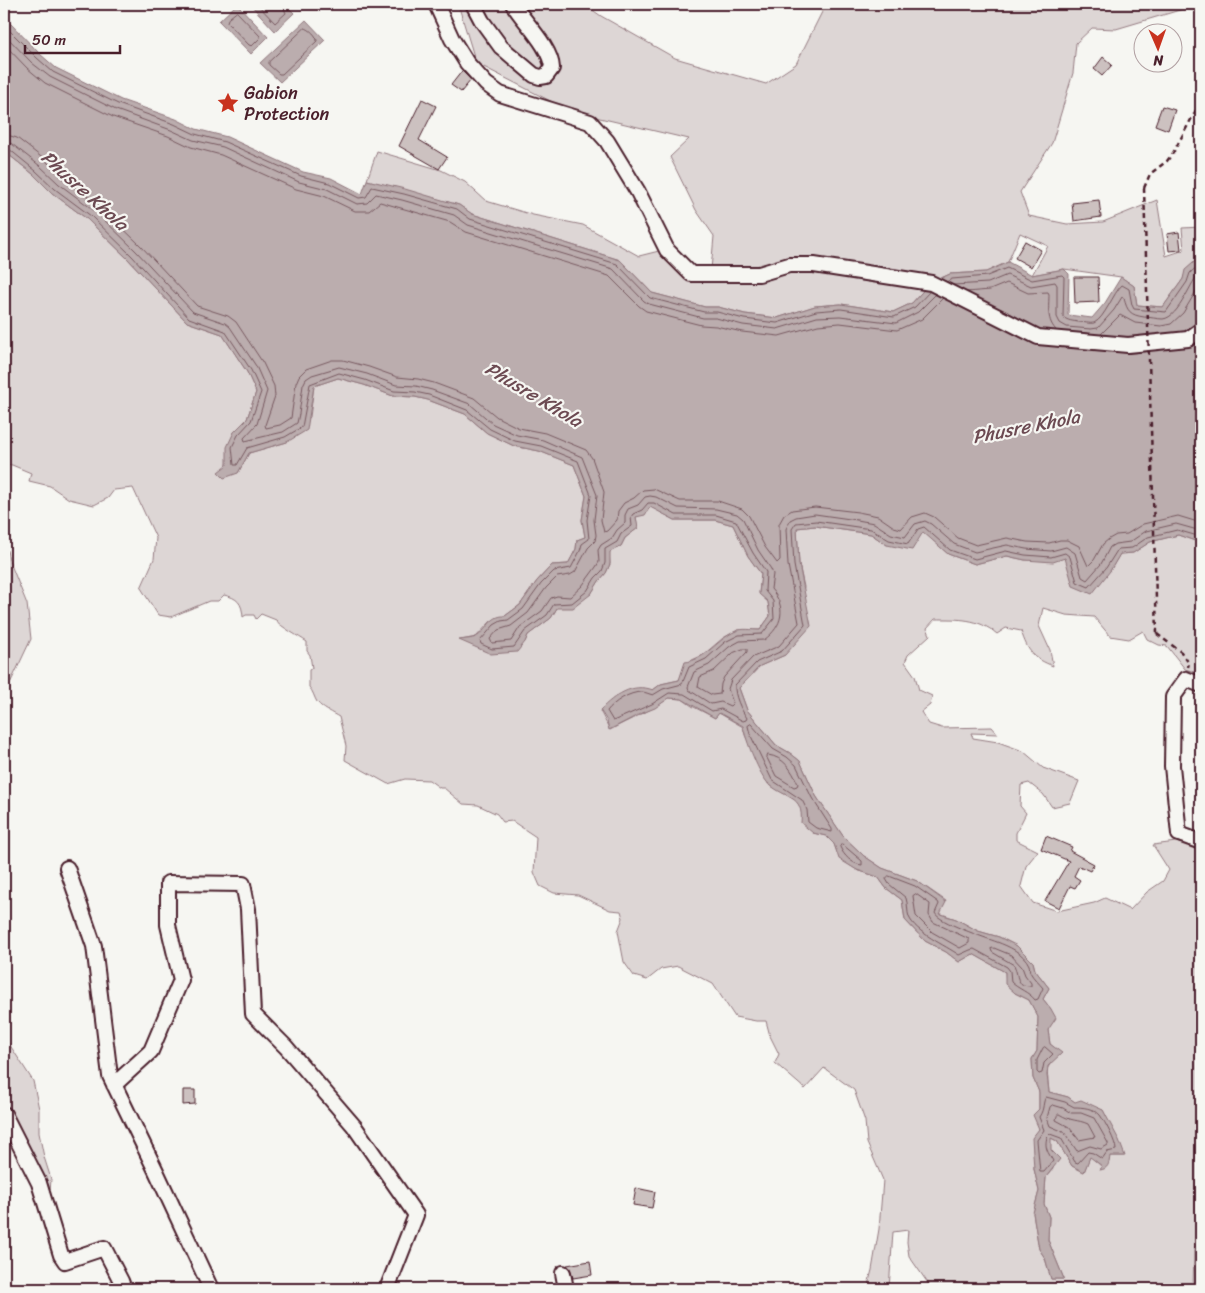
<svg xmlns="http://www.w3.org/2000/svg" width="1205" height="1293" viewBox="0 0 1205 1293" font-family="Sriracha,sans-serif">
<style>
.green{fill:#ddd6d5;stroke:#947a80}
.water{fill:#bbadae;stroke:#8e747a}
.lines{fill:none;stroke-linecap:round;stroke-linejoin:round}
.shore{stroke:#77585f;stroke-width:1}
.building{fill:#ccc1c0;stroke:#4a1f2b}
.minor-casing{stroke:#4a1f2b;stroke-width:18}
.path{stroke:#4a1f2b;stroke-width:2.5;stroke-dasharray:5 4;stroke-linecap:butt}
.minor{stroke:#f6f6f2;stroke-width:14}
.path-bridge{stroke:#4a1f2b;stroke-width:2.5;stroke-dasharray:5 4;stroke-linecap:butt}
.labels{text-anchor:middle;stroke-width:4.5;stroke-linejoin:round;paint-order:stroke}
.poi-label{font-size:18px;fill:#4a1f2b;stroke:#f6f6f2;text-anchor:start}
.water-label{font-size:19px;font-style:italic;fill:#6c4a52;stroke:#f6f6f2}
</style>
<rect width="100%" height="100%" fill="#f6f6f2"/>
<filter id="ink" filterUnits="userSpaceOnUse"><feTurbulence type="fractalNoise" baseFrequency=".02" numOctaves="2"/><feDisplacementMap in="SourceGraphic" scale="10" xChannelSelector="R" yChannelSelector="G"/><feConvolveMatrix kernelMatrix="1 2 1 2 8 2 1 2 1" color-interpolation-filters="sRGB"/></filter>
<g filter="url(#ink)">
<!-- green -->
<path class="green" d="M458,4H584L601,16L675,58L766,84L796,64L826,4H1200L1116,29L1092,28L1076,43L1073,73L1052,143L1020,192L1029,216L1067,224L1103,222L1157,200L1166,256L1184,250L1182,228L1201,227V256L1186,270L1183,279L1163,307L1137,305L1134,286L1121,277L1064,269L1032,275L1048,246L1020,233L1008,262L986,272L950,274L930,283L912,303L893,312L841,304L815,306L777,318L745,314L718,307H705L652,293L620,260L472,214L459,205L367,180L377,151L441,170L465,182L486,201L533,215L583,225L639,256L659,251L671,262L710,281L714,236L696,210L670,157L689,139L570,111L476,63Z
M4,151L33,174L52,193L87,219L128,259L187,322L222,334L247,372L256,392L247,419L234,432L227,465L238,473L249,453L287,442L310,417L314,386L338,378L364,385L393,396L415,397L428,400L465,414L487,433L514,446L539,451L574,465L586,496L582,520L585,537L577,540L576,549L568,564L552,565L537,581L520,605L505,616L491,621L476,637L461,640L525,642L528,635L551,618L557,608L591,594L599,581L606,573L610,564L609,552L621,546L625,538L638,528L636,517L651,507L675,520H715L733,525L748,556L761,574L759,593L768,602L770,616L760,630H738L723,638L703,655L690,661L679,680L661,684L653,690L600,711L610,730C630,719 651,711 669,698L682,699L692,706L715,718L719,713L743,727L745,735L768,784L798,802L813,833L826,836L834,844L840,859L857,870L878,877L886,888L902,900L905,920L925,941L946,952L959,962L973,954L1005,972L1006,984L1015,993L1029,1000L1038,1017L1037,1051L1032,1059L1033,1078L1039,1092V1129L1034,1169L1039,1191L1033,1213L1039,1249L1045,1258L1051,1279H1064L1048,1240L1049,1217L1044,1204L1046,1177L1053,1169L1050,1143L1051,1138L1057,1141L1072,1166L1084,1172L1090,1156L1102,1167L1109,1162V1156H1124L1103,1110L1076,1103L1068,1097L1049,1092L1047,1069L1053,1060L1055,1048L1050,1044L1048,1030L1051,1009L1043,999L1049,988L1035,970L1033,962L1017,946L999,937L978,931L956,919L939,913L946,901L917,881L882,868L864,856L843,836L816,796L800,761L790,753L776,745L747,710L739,688L760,666L785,655L804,587L799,564L797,528L815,526L871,534L887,545L923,531L948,554L975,564L1007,556L1025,560L1065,558L1110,571L1120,554L1133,553L1150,542L1178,535L1201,543V674L1185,669L1167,646L1159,645L1147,639L1143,631L1129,639L1110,636L1094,617L1066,615L1043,608L1039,626L1050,650L1053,666C1033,658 1028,652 1021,631L1006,628L997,634C978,618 959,619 935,619L927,628L930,635L908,655L905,662L915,676L919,690L932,696L930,705L921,712L929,724L942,728L992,727L998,734L971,733L973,738L998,742L1023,751L1043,768L1079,781L1070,803L1052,807L1043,794L1029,783L1021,785L1020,806L1026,813L1016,833V840L1038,851L1026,866L1021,886L1033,903L1057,911L1094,903L1105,898L1130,910L1147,892L1163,881L1169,870L1153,845L1176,842L1201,849V1245L1194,1249L1193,1289H932L909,1256L907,1242L908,1230L893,1232L889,1289H867L872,1270L879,1229L883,1180L867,1143L865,1121L854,1090L824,1068L805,1089L775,1063L779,1054L770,1036L766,1021H756L735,1017L713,984L678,966L661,969L647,980L634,976L624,962L618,931L623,918L621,911L610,910L578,895L554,893L540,886L534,872L536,837L512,821L503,822L497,814L478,805L463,804L444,788H440L429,780L405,779L388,784L345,760L346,746L339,717C332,713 323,709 317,702C314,697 313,691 309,687V670L312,668L310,655L307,651V642C300,637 279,626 276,620L261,614L256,619L254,615H246L243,617C242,603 238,598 224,595L218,601H209L171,617L158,615L141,588L154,559L156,538L133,488L114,490L108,498L94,505L69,499L50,486L29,481L31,473L12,465L4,464Z
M4,537L9,560L27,604L31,639L6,692L8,728L4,732Z
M4,1036L33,1081L39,1109V1133L44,1157L51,1179L49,1205L29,1155L4,1106Z"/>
<!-- water -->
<path class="water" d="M237,4L268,37L251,54L219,21Z
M250,4H285L294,13L275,31Z
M306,20L325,40L280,82L260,63Z
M4,22L11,24L40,54L56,68L121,100L176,119L196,129L227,137L303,172L331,178L362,194L367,180L405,189L459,205L472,214L620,260L652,293L705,307H718L745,314L777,318L815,306L841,304L893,312L912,303L930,283L950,274L986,272L1008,262L1032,275L1064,269L1069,274L1068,315L1092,318L1105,303L1121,277L1134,286L1137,305L1163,307L1183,279L1185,270L1201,256V543L1178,535L1150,542L1133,553L1120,554L1110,571L1092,594L1073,586L1065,558L1053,562L1025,560L1007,556L975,564L948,554L923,532L912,550L887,545L871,534L815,526L797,528L799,564L811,626L785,655L760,666L739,688L747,710L776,745L790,753L800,761L816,796L843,836L864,856L882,868L917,881L946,902L940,914L956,919L978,931L999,937L1017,946L1033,962L1035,970L1049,988L1043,999L1051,1009L1056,1018L1048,1030L1050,1044L1062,1053L1048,1066L1047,1075L1049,1092L1068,1097L1075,1102L1081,1100L1103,1110L1119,1140L1125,1156H1110C1109,1164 1108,1169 1100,1170L1102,1166L1090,1157L1084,1172L1072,1166L1057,1141L1051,1138V1150L1060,1159L1046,1177L1044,1204L1049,1217L1048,1240L1064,1279H1051L1045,1258L1039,1249L1033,1213L1039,1191L1034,1169L1032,1138L1039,1129L1033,1115L1039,1109V1092L1033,1078L1032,1059L1037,1051L1038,1017L1029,1000L1015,993L1005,984V972L973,954L959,962L946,952L925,941L905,920L902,900L886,888L878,877L857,870L839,859L834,844L826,836L813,833L801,823C804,794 785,799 769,784C760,777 745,738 743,726L719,713L715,718L682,699L669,698L655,708L640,714L609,730L607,721L600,710C614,696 632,682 653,690L661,684L679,680L685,662C706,660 717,639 736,631C742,628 752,630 760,630L770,616L768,602L759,594L761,574L748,556L733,525L715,520H675L650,507L645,515L636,517L638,528L625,538L621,546L610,552V564L606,573L599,581L591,594L573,608H557L551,618L528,635L525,642L517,652L491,654L459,640C464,639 472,639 476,637C487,631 490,615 505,616L520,605L537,581L552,565L568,564L576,549L577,540L585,537L582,520L586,496L574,465L539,451L514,446L487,433L465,414L428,400L415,397L393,396L364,385L338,378L314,386L307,430L287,442L249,453L238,473L224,478L218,472L227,465V447L234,432L247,419L256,392L247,372L222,334L187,322L128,259L87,219L52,193L33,174L4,151Z"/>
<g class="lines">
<!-- shore -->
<path class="shore" d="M257,4L275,23L286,13L282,4
M237,12L260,36V38L252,46L249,45L227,22L228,19Z
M4,27L8,29L37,58L53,72L118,104L174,124L195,134L225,142L301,176L329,183L359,198L366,197L372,187L404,194L457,209L470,219L617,264L650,298L704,312H717L744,319L777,323L816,311L841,309L894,317L915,307L930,291
M305,28C310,29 317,36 317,41L282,74H279L269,65V62Z
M4,34L32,63L50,77L116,110L171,130L193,140L223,147L299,182L327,189L357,204L367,203L376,194L402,200L454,215L468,225L613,269L644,301L649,304L703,318H716L743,325L777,329L817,317L840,316L896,323L918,312L936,294
M4,44L27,68L45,83L113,117L168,136L191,147L221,155L296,189L324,196L355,211H369L380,202L450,222L466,232L609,276L639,306L646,311L701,325L716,326L742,332L779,336L818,325L840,323L897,330L922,319L943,298
M4,134L17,138L45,160L64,179L99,205L141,246L197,306L228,316L236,322L263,363L274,386L275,396L265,425L266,428L280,425L291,418L296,383L299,376L306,369L332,360H343L369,367L397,377L418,379L434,383L474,398L497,417L519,428L545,433L586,450L592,458L604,492L601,520L604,532L607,531L617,520L618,511L624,503L634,498L643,490L654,489L680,501H718L742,509L749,516L765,547L777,563L780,560L779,524L784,515L792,510L815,507L858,512L878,516L894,527L901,529L912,517L925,513L934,517L958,538L976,545L1007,538L1027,542L1049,543L1060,540H1067L1079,546L1088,566L1094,560L1103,544L1109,539L1116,535L1127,534L1143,524L1178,516L1201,523
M4,141L12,144L40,166L59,184L95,211L136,251L193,312L225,323L230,327L256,366L267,391L257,424L244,438L245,441L283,432L297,423L299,414L303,385L306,379L312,375L339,367L367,374L396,385L416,386L432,390L470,404L493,424L517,435L543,440L582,457L597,495L594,520L596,535L595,541L588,548L575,572L570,575L557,577L546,588L528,613L511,626L498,630L490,639L492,643L511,641L520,627L542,611L551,598L557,596L570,597L582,586L596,567L599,562L598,550L601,545L612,538L617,530L625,523V515L628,509L638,505L645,497L650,496L656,497L678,508L716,509L737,514L743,519L758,550L771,569L773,574L771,589C787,607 783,626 764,640L740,641L729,647L709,665L694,672L688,687L689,690L711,704L721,702L730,706L733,703L728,689L731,680L753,657L779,646L799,623L788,565L786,529L790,520L796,517L815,514L857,520L874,523L891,534L905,537L915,524L925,521L931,524L954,544L975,552L1007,545L1026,549L1051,551L1066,547L1075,553L1082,577L1087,580L1101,564L1110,547L1115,544L1130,542L1146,531L1176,524L1201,531
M4,148L9,149L36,171L55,189L91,216L132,256L189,318L225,331L251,370L261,392L251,421L238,435L232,447L234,465H237L247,448L285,437L302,427L310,384L339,373L365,380L394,391L415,392L429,395L467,410L490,429L515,441L541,446L578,461L591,495L587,520L589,539L582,544L580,551L571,568L554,571L541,584L523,609L508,620L501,621L494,625L480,641L481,644L492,649L514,647L525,631L547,615L554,604L572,603L587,591L595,578L602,571L605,563V549L617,542L621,534L632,526L631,517L633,514L642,510L648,503H654L676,515H716L736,521L753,553L766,572L765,591L773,601L774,619L762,634L739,635L725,642L706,659L689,667L682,684L663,689L653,695C649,694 645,692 642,692C629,692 614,702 607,711L613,721L652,704L669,693L684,694L712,711L721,709L743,721L746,720L747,718C741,710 734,695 735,685L757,662L782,651L805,625L794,565L792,529L796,523L816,521L871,529L889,540L908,544L918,529L924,527L950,550L975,559L1006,551L1025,555L1051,557L1065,553L1070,557L1077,582L1089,587L1106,568L1118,549L1132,548L1148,537L1177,530L1201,537
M946,282L952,279L987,276L1007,268L1032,280L1062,275L1064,277L1063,317C1068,321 1073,321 1078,322C1083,322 1090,324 1094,323C1105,318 1113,293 1122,285L1129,289L1132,305L1134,309L1166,312L1187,282L1190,273L1201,263
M953,285L988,283L1007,275L1031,286L1055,282L1057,285V317L1060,323L1067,327L1091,329L1098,328L1114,310L1122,297L1124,298C1127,311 1130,315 1144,317C1150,317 1157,319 1163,319C1180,317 1190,281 1201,271
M966,292L990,290L1007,283L1028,293L1048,292L1049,294C1049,307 1046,321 1057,331
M1101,334L1120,315L1135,323L1161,326L1171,324L1183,313L1201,283
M743,649H747V652L724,677L721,684L720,694L712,695L698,687L700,677L714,671L733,653Z
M751,724L773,749L787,757L796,765L812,798L832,829V832L816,828L808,822L807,810L802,800L772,780L750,734L748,726Z
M768,755C784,757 792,770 798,784L797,786L794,787L776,776L767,758Z
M842,844L862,861V865C852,864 844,856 840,847Z
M889,876L915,886L938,902L939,904L935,913C938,922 986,938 997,942C1008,946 1024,953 1029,965C1030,967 1029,970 1030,972C1033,978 1039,983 1043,988L1038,999L1035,1000C1029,992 1018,989 1011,982L1010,971L1007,967L974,949L970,950L959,955C945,945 916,933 909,917C907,912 908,904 906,898L889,884L886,879Z
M916,894L930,904L929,915L933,922L969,939V943L960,948L932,932L916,916L913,896Z
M994,948L1011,955L1022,967L1025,975L1031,983V986C1015,986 1019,976 1014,965L992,952L991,949Z
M1045,1047L1053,1054L1044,1063L1042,1073L1039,1074L1037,1072V1060L1043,1048Z
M1046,1097L1065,1102L1074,1107C1082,1107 1094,1108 1100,1115C1105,1122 1116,1142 1116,1150L1107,1152L1102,1159L1093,1153L1088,1152L1078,1163L1075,1162L1061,1138L1050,1134L1047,1137C1044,1148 1048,1152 1053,1161L1044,1172H1040L1037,1140L1044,1130L1039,1117C1045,1108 1042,1102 1046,1097Z
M1053,1105L1063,1108L1071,1113H1081L1094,1118L1108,1143V1145L1101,1149L1090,1146L1077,1151L1064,1132L1050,1126L1047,1118L1050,1107Z
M1059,1114C1072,1122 1077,1119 1088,1124L1095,1137L1079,1140L1069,1127L1056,1120L1057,1116Z"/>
</g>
<!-- building -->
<path class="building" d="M1103,57L1112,65L1102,76L1094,69Z
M462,71L471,80L461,92L451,85Z
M422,99L436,106L419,140L447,157L439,169L399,146Z
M1162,106L1175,110L1168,130L1155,125Z
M1099,200L1101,217L1074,221L1072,203Z
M1179,232L1181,250L1169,251L1167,234Z
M1025,241L1041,250L1031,267L1015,258Z
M1074,277H1098L1099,302L1075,303Z
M1046,836L1072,847L1070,851L1094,864L1090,871L1079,866L1074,876L1080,880L1075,888L1070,886L1059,908L1045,901L1069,861L1041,849Z
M183,1090H195V1104L183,1105Z
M636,1188L655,1192L652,1208L633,1205Z
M590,1261L592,1275L573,1278L571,1271L567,1265Z"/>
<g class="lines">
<!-- minor casing -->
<g class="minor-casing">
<path id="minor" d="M436,4L452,39L467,63L486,84L500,94L590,122L607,141L638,192L667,250L691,274H759L789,265H814L931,283L1038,337L1128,345L1188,339L1201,330
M473,4L482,21L501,47L534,75L540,77L546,76L552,68C551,47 524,22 513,4
M1201,685L1186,679L1173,697L1172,766L1179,834L1201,842
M67,868L94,946L110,1076L156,1171L211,1289
M114,1085L151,1051L181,980L168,925V883L243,884L248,909L253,1014L286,1047L354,1126L416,1215L387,1289
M4,1114L39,1183L61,1255L65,1261L104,1248L121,1281L124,1289
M563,1273L566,1289"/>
</g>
<!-- path -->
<path class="path" d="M1144,188L1150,174L1167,161L1173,153L1201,101
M1157,634L1181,652L1189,663L1188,667"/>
<!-- minor -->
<use href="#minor" class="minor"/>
<!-- path-bridge -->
<path class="path-bridge" d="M1144,188L1157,634"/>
</g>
</g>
<!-- icons -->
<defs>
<g id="sight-bare" transform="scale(1.725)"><path d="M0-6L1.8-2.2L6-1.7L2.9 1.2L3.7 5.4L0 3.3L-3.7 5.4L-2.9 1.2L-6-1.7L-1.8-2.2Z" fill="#c8321e" stroke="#f6f6f2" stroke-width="2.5" paint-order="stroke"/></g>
</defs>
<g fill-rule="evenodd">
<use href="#sight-bare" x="228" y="103"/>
</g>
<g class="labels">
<!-- poi labels -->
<g class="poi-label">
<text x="244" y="99">Gabion<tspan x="244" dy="21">Protection</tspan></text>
</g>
<!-- water labels -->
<g class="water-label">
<text transform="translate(85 190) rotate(42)" y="7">Phusre Khola</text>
<text transform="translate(534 394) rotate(31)" y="7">Phusre Khola</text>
<text transform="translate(1026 426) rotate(-11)" y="7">Phusre Khola</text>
</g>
</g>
<!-- margin -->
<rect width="1205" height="1293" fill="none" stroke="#f6f6f2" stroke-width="20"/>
<rect x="10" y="10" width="1185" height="1273" fill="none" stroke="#4a1f2b" stroke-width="2" filter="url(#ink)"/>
<!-- north arrow -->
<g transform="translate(1158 48) rotate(178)"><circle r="24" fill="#f6f6f2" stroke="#b1a0a2"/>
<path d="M0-4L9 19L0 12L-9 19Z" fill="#c8321e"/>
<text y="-8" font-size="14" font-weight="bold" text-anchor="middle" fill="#4a1f2b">N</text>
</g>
<!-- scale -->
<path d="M25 45v8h95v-8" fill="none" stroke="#4a1f2b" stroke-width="2.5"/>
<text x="32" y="45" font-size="15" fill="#4a1f2b" stroke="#f6f6f2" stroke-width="4" paint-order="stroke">50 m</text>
</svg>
